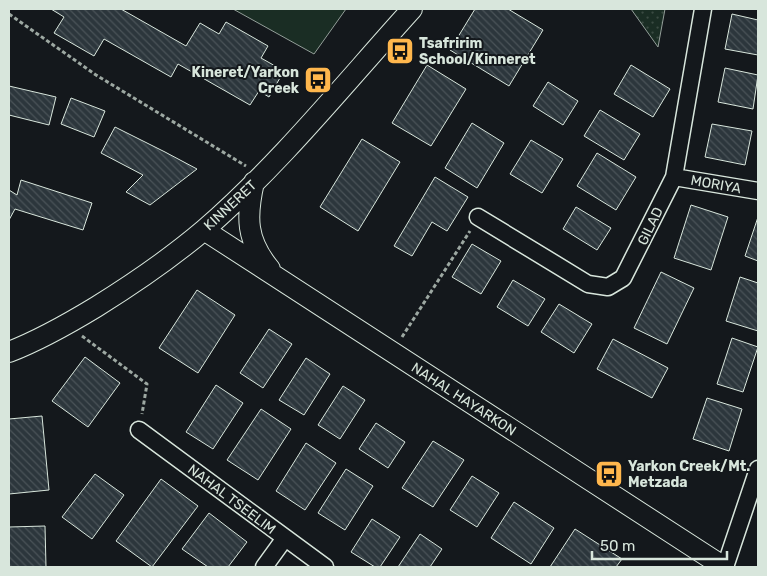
<svg xmlns="http://www.w3.org/2000/svg" width="767" height="576" viewBox="0 0 767 576" font-family="Rubik,sans-serif">
<style>
.green{fill:url(#green-dots);stroke:#939e99}
.pitch{fill:#1a2d24;stroke:#939e99}
.building{fill:url(#building-back-hatch);stroke:#d8e6dc}
.lines{fill:none;stroke-linecap:round;stroke-linejoin:round}
.minor-casing{stroke:#d8e6dc;stroke-width:19}
.tertiary-casing{stroke:#d8e6dc;stroke-width:22}
.path{stroke:#9da8a2;stroke-width:3;stroke-dasharray:4 2.5;stroke-linecap:butt}
.minor{stroke:#14181c;stroke-width:16}
.tertiary{stroke:#14181c;stroke-width:20}
.labels{text-anchor:middle;stroke-width:4;stroke-linejoin:round;paint-order:stroke}
.poi-label{font-size:14px;font-weight:bold;fill:#d8e6dc;stroke:#14181c;text-anchor:start}
.street-label{font-size:14px;fill:#d8e6dc;stroke:#14181c}
</style>
<defs>
<pattern id="green-dots" width="8" height="8" patternUnits="userSpaceOnUse" patternTransform="scale(1.25)"><rect width="8" height="8" fill="#1a2d24"/><path d="M2 2h.1M6 6h.1" fill="none" stroke="#3b4b43" stroke-width="1.8" stroke-linecap="round"/></pattern>
<pattern id="building-back-hatch" width="6" height="6" patternUnits="userSpaceOnUse" patternTransform="scale(1.25)"><rect width="6" height="6" fill="#2c363c"/><path d="M-1 5l2 2M0 0l6 6M5-1l2 2" fill="none" stroke="#4a5358"/></pattern>
</defs>
<rect width="100%" height="100%" fill="#14181c"/>
<!-- green -->
<path class="green" d="M631,9H665L658,47Z"/>
<!-- pitch -->
<path class="pitch" d="M233,9H346L314,54Z"/>
<!-- building -->
<path class="building" d="M51,9H121L186,46L200,23L219,34L226,22L268,46L261,58L284,71L269,97L259,91L250,105L178,64L171,77L104,39L94,56L54,33L64,17Z
M475,9H508L543,30L509,86L450,50Z
M732,14L758,20V55L725,49Z
M427,65L466,89L431,146L392,123Z
M631,65L670,89L653,117L614,94Z
M725,68L758,75L753,109L718,102Z
M548,82L578,101L563,125L533,106Z
M9,86L56,97L49,125L9,115Z
M71,98L105,111L94,137L61,124Z
M600,110L640,134L624,160L584,136Z
M472,123L504,143L477,188L445,168Z
M712,124L752,131L745,165L705,157Z
M115,127L165,152L197,169L150,205L126,192L143,175L101,153Z
M362,139L400,162L358,231L320,207Z
M531,140L563,159L542,193L510,174Z
M597,153L636,177L616,210L577,186Z
M435,177L468,197L447,231L432,222L412,256L394,246Z
M21,180L92,203L83,230L15,209L9,220V190L17,195Z
M691,205L728,217L711,270L674,258Z
M576,207L611,228L597,250L563,229Z
M758,217V261L745,256Z
M472,244L501,261L481,294L452,277Z
M661,272L694,288L667,344L634,328Z
M740,277L758,283V331L726,321Z
M513,280L545,299L528,326L497,307Z
M197,290L235,315L198,373L159,348Z
M559,304L592,324L574,353L541,332Z
M269,329L292,344L263,388L240,373Z
M732,338L758,347L743,392L717,384Z
M613,339L668,368L652,398L597,369Z
M85,357L120,383L88,427L52,401Z
M306,358L330,374L304,415L279,400Z
M216,385L243,403L213,449L186,432Z
M343,386L365,400L340,439L318,425Z
M707,398L742,409L729,451L693,439Z
M261,409L291,429L258,480L227,460Z
M42,416L49,490L9,494V419Z
M376,423L405,442L388,468L359,449Z
M433,441L464,460L433,507L402,488Z
M306,443L336,463L305,510L276,491Z
M346,469L373,486L345,530L318,513Z
M95,474L124,495L92,539L62,517Z
M472,476L499,493L477,527L450,510Z
M161,479L198,506L152,567L116,541Z
M514,502L554,528L531,564L491,538Z
M209,513L247,542L228,567H208L182,549Z
M372,519L400,537L380,567H375L351,552Z
M45,526L46,567H9V527Z
M575,529L622,559L616,567H550Z
M420,534L442,549L430,567H398Z"/>
<g class="lines">
<!-- minor casing -->
<g class="minor-casing">
<path id="minor" d="M674,177L758,191
M478,217L588,284L608,287L623,278L674,177L703,9
M139,430L325,567
M264,567L285,538
M725,567L758,469"/>
</g>
<!-- tertiary casing -->
<g class="tertiary-casing">
<path id="tertiary" d="M254,182C246,217 246,240 270,269
M204,230L724,567
M9,352C40,340 68,324 96,307C133,284 171,258 204,230C280,164 345,83 412,9"/>
</g>
<!-- path -->
<path class="path" d="M9,14L96,75L246,166
M82,336L147,384L142,414
M402,337L470,231"/>
<!-- minor -->
<use href="#minor" class="minor"/>
<!-- tertiary -->
<use href="#tertiary" class="tertiary"/>
</g>
<!-- icons -->
<defs>
<g id="bus-square" transform="scale(1.4375)"><rect x="-9" y="-9" width="18" height="18" rx="4" fill="#ffb74d" stroke="#14181c"/><path d="M-5-6H5V4H4V6H2V4H-2V6H-4V4H-5ZM-3.5-4V0h7V-4ZM-3.5 1.2v1.5H-2V1.2ZM2 1.2v1.5H3.5V1.2Z" fill="#111"/></g>
</defs>
<g fill-rule="evenodd">
<use href="#bus-square" x="400" y="51"/>
<use href="#bus-square" x="318" y="80"/>
<use href="#bus-square" x="609" y="474"/>
</g>
<g class="labels">
<!-- poi labels -->
<g class="poi-label">
<text x="419" y="48">Tsafririm<tspan x="419" dy="16">School/Kinneret</tspan></text>
<text x="299" y="77" text-anchor="end">Kineret/Yarkon<tspan x="299" dy="16">Creek</tspan></text>
<text x="628" y="471">Yarkon Creek/Mt.<tspan x="628" dy="16">Metzada</tspan></text>
</g>
<!-- street labels -->
<g class="street-label">
<text transform="translate(716 184) rotate(10)" y="5">MORIYA</text>
<text transform="translate(230 205) rotate(-43)" y="5">KINNERET</text>
<text transform="translate(650 226) rotate(-64)" y="5">GILAD</text>
<text transform="translate(464 399) rotate(33)" y="5">NAHAL HAYARKON</text>
<text transform="translate(232 499) rotate(37)" y="5">NAHAL TSEELIM</text>
</g>
</g>
<!-- border -->
<rect width="767" height="576" fill="none" stroke="#d8e6dc" stroke-width="20"/>
<!-- scale -->
<path d="M592 551v8h135v-8" fill="none" stroke="#d8e6dc" stroke-width="2.5"/>
<text x="600" y="551" font-size="15" fill="#d8e6dc" stroke="#14181c" stroke-width="4" paint-order="stroke">50 m</text>
</svg>
